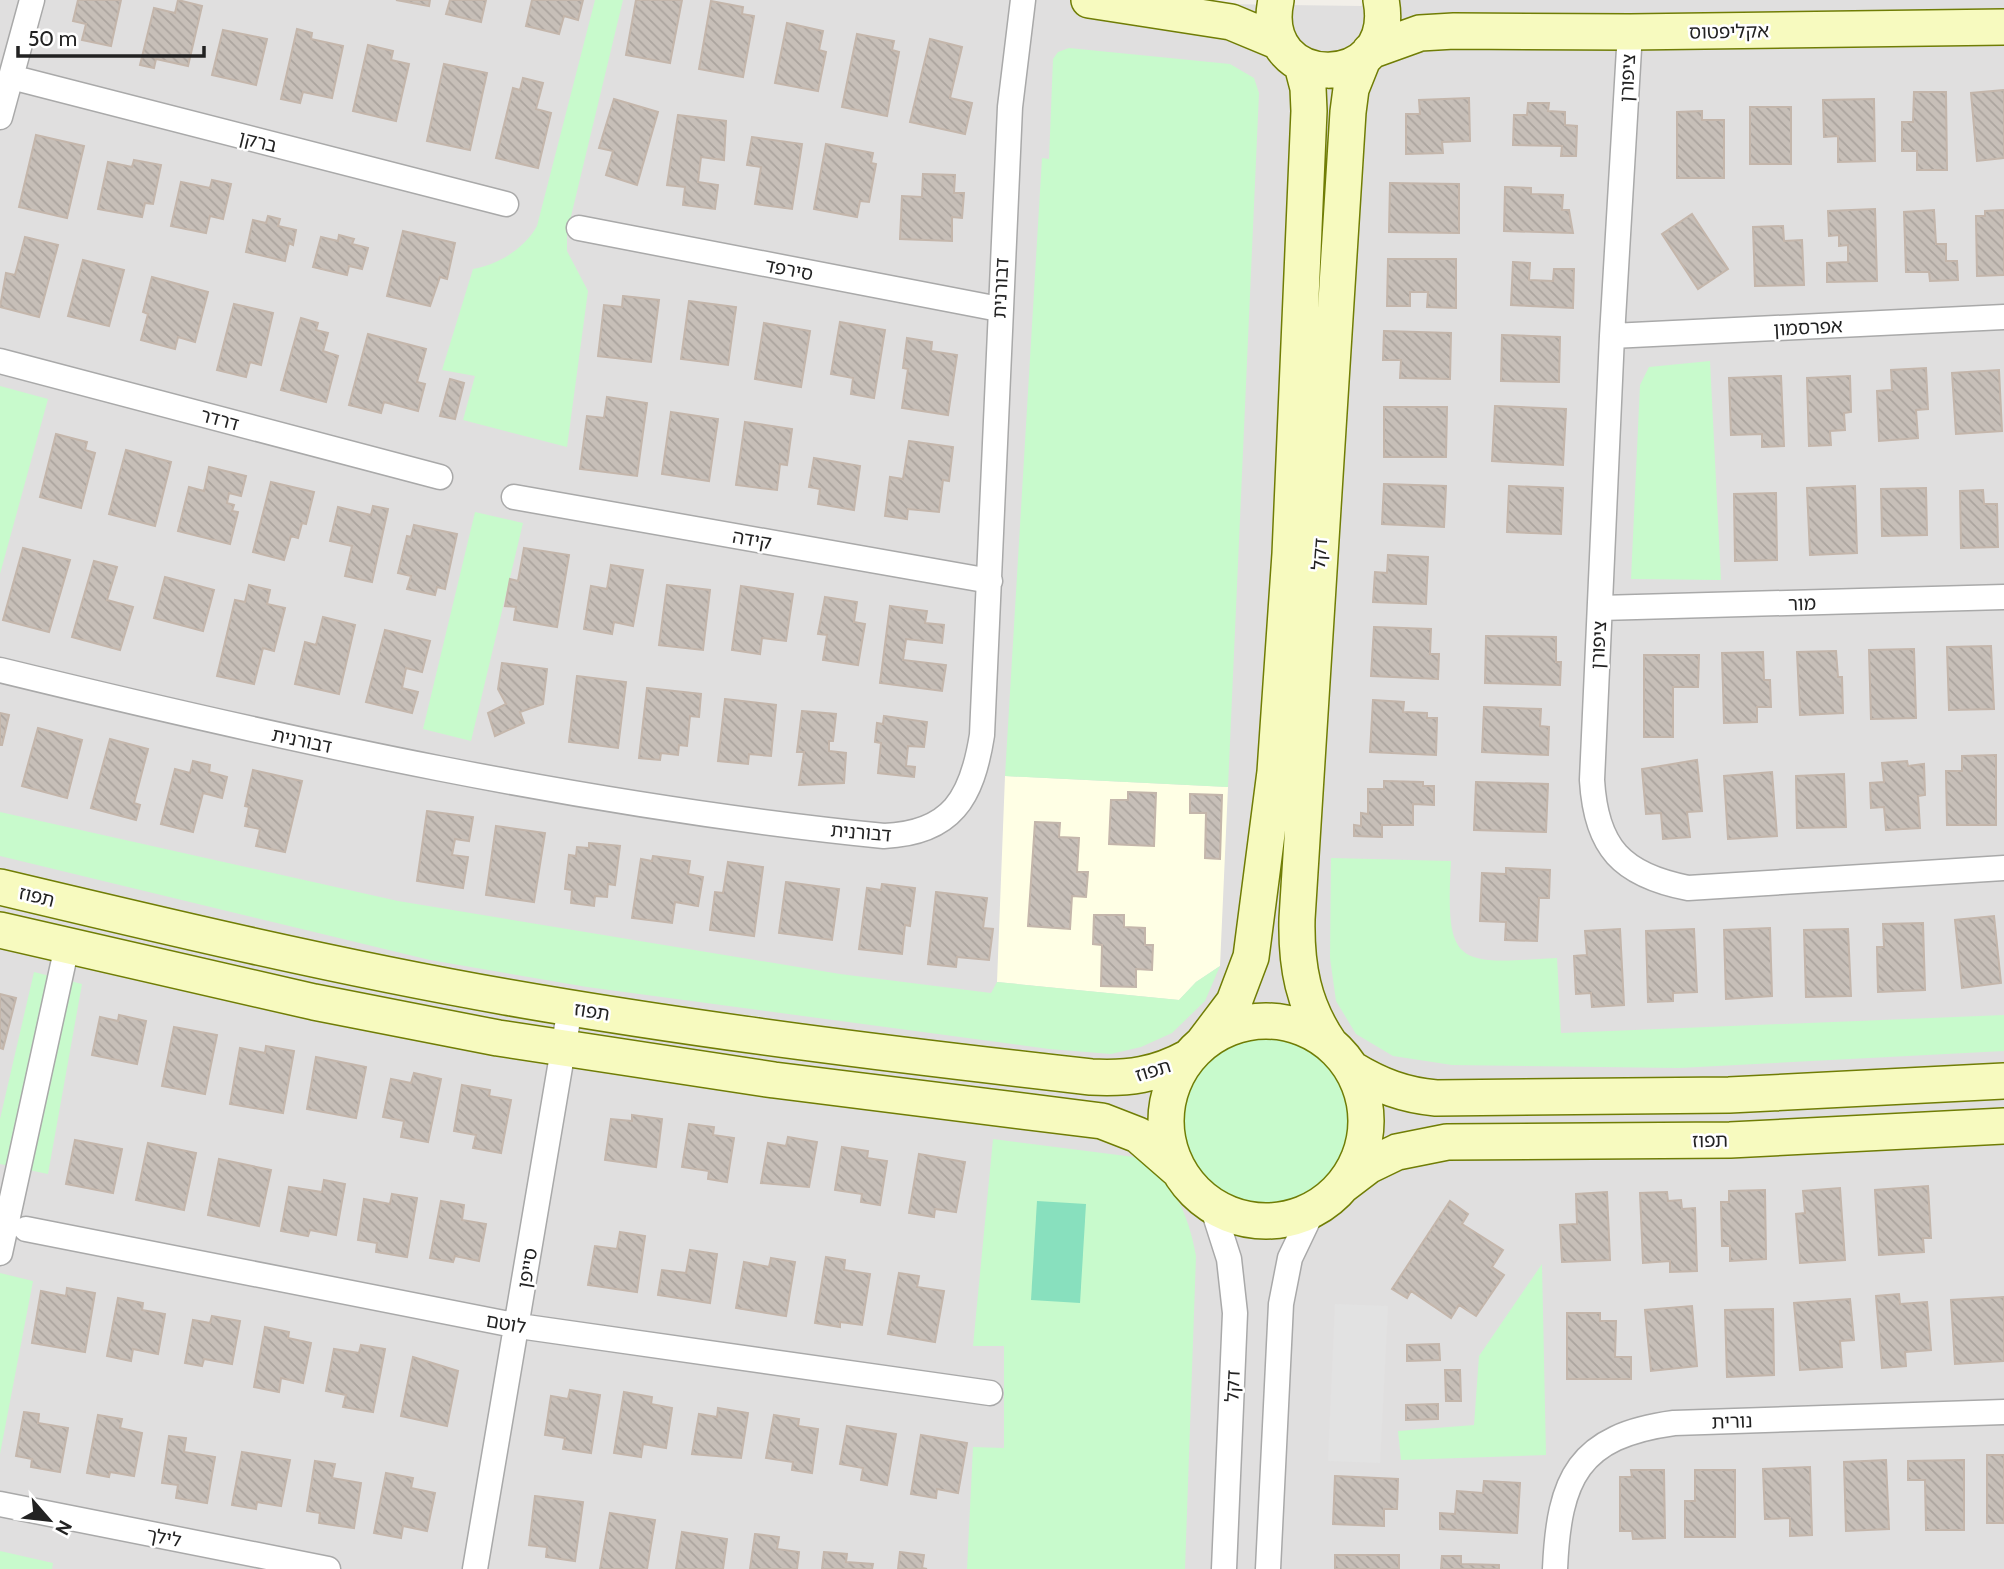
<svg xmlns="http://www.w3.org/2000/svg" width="2004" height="1569" viewBox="0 0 2004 1569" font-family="Cabin,'Noto Sans Hebrew',sans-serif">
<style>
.residential{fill:#e0dfdf}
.education{fill:#ffffe5}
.park{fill:#c8facc}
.pitch{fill:#88e0be}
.parking{fill:#e2e2e2}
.building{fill:url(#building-back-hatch);stroke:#c4b6ab;stroke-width:2}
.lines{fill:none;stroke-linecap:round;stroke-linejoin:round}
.street-casing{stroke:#a9a9a9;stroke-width:27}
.secondary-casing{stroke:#707d05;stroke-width:38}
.street{stroke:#fff;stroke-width:24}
.secondary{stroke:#f7fabf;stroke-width:35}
.labels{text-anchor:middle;stroke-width:5;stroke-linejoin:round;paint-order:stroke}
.street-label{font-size:19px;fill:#222;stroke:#fff}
</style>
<defs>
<pattern id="building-back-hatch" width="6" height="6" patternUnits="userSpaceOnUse" patternTransform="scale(1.75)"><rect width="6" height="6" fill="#c7bfb8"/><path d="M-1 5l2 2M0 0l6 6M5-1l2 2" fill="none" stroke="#aba49e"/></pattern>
</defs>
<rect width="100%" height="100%" fill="#f2efe9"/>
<!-- residential -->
<path class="residential" d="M0,0H1180L1224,4L1361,6L1372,0H2004V1569H0Z"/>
<!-- education -->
<path class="education" d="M1005,776L1228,787L1220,966L1196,982L1179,1000L997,982Z"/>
<!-- park -->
<path class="park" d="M595,0H623L567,233V251L588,291L567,447L463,420L475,376L442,370L473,269C499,264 524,249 537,226Z
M1069,48L1230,64L1254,78L1259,93L1228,787L1005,776L1042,158L1049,159L1053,59L1058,52Z
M1710,361L1721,580L1631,579L1640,385L1649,367Z
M0,386L48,399L0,574Z
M475,512L523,523L471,741L423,729Z
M0,812L398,901L840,974L991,993L997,982L1179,1000L1196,982L1220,966L1205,1001L1172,1033L1141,1047L1111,1054L1049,1049L587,987L430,960L0,856Z
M1331,858L1451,861C1445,968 1457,964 1557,958L1561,1033L2004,1015V1051L1679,1068L1452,1065L1393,1056L1356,1034L1336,1001L1330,958Z
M34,972L82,984L48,1174L0,1164V1119Z
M1174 1122a92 92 0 1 1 184 0a92 92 0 1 1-184 0Z
M993,1139L1134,1157C1173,1176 1189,1216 1196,1256L1185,1569H967L973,1447L1004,1448V1346H973Z
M1542,1264L1546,1455L1401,1460L1398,1431L1474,1425L1479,1356Z
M0,1273L33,1281L0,1454Z
M0,1551L53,1563L52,1569H0Z"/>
<!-- pitch -->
<path class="pitch" d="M1037,1201L1086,1204L1080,1303L1031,1300Z"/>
<!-- parking -->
<path class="parking" d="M1335,1304L1388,1306L1380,1463L1328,1461Z"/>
<!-- building -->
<path class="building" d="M78,0H121L111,46L82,40L86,24L73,21Z
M178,0L202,6L188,66L156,59L154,68L140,65L154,8L175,13Z
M396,0H430L429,6Z
M450,0H486L481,22L446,14Z
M532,0H583L578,20L564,16L559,34L526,26Z
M636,0H682L670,63L626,55Z
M711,1L743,7L742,14L754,16L743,77L699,69Z
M787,23L823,31L819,50L826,52L818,91L775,83Z
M297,29L312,33L311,39L343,46L332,98L303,92L300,103L281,99Z
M223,30L267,39L256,85L212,75Z
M857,34L894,41L892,50L899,52L887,116L842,107Z
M930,39L962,47L950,98L972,103L965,134L910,122Z
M368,45L393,51L391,60L409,64L396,121L353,111Z
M444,64L487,73L470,150L427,141Z
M523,78L543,83L536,109L551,113L538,168L496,158L513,88L520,90Z
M2004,90V158L1977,161L1971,93Z
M1914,92H1946L1947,170H1917V151H1902V122H1913Z
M1469,98L1470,141L1442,142L1443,153L1406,154V114H1420L1419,100Z
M614,99L658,112L637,185L606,175L613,151L599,148Z
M1874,99L1875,161L1838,162V136L1824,137L1823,100Z
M1528,103H1549L1548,111L1565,112V125L1577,126L1576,156H1561L1562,146L1513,145L1514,115H1527Z
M1750,107H1791V164H1750Z
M1702,111V120H1724V178H1677V112Z
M678,115L726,121L724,160L701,157L698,182L718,185L715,209L683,205L685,187L667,185Z
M36,135L84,146L67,218L19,207Z
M752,137L802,144L792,209L755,204L761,167L747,165Z
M826,144L873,153L871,163L876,164L869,202L860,201L857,217L814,209Z
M134,160L161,165L153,204L145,203L142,217L98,209L108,162L132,167Z
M923,174L955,175L954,193H964L962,218L952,217V241L900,239L902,196L922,197Z
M212,180L231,184L223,219L210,216L206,233L171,226L181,182L210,188Z
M1390,183L1459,184V233L1389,232Z
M1505,187L1531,188V194L1563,195L1562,210H1569L1573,233L1504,231Z
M1875,209L1877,281L1827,282V263L1848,262V245L1839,246V235L1829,236L1828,211Z
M1934,210L1936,244H1946V261H1957L1958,280L1930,281L1929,272H1906L1904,212Z
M2004,210V275L1977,276L1976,216H1985V211Z
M1692,214L1728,269L1698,289L1662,234Z
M268,216L280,219L278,226L296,230L293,245L289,243L285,261L246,252L253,220L266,223Z
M1783,226L1784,241L1802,240L1804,285L1755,286L1753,227Z
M403,231L455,243L447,279L440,277L430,306L387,296Z
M339,235L354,239L352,244L368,248L362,269L349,266L347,275L313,267L321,237L338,241Z
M25,237L58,245L39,317L0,307L6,273L15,275Z
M1388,259H1456V308L1427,307L1428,292H1410V306H1387Z
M83,260L124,270L109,326L68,316Z
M1513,262L1530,263L1529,280L1553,281L1554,269H1574L1573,308L1511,305Z
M152,277L208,292L195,342L178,337L175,349L141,340L148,314L143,312Z
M623,296L659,300L651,362L598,356L604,305L622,307Z
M689,301L736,307L728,365L681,359Z
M234,304L273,313L261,365L250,362L246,377L217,370Z
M301,318L318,323L316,330L328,333L323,351L338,356L326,402L281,390Z
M840,322L885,330L874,398L851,394L853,378L831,374Z
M764,323L810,331L801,387L755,379Z
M1384,331L1451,333L1450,379L1400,378L1401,360H1383Z
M368,334L426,349L417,382L425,384L418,411L384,402L381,413L349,405Z
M1502,335L1560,337L1559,382L1501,381Z
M907,338L932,342L931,351L957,355L948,415L902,408L908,369L903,368Z
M1926,368L1928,409L1916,410L1918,438L1879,441L1877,391L1892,390L1891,370Z
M1999,370L2002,431L1956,434L1952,373Z
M1781,376L1784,446L1762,447V434L1731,435L1729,378Z
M1850,376L1851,412L1844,413L1845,430L1830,431L1831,445L1809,446L1807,378Z
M450,379L464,383L455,419L440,416Z
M607,397L647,403L637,476L580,469L587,416L604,418Z
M1495,406L1566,409L1563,465L1492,461Z
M1384,407H1447L1446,457H1384Z
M671,412L718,419L709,481L662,474Z
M745,422L792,429L787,465L780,464L777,490L736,485Z
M56,434L87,442L85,450L95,453L81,508L40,497Z
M909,441L953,447L949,481L943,480L939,512L908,509L907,519L885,516L890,477L903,479Z
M126,450L171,462L155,526L109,514Z
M814,458L860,466L854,510L818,504L820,489L809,487Z
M209,467L246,476L241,496L229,493L227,503L234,505L232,511L238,512L230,544L178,531L189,487L204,491Z
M271,482L314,492L306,524L302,523L298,538L291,536L284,560L253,552Z
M1384,484L1446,486L1444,527L1382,524Z
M1509,486L1563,488L1561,534L1507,532Z
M1855,486L1857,553L1810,555L1807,488Z
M1926,488L1927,535L1882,536L1881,489Z
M1983,490L1984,504H1997L1998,547L1961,548L1960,491Z
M1776,493L1777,560L1735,561L1734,494Z
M373,506L388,509L372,582L345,576L352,546L330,541L338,507L371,515Z
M414,525L457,534L445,589L437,587L435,595L407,589L411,576L398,573L407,536L411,537Z
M23,548L70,560L49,632L3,620Z
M524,548L569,555L557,627L514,620L516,607L505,606L510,579L518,581Z
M1388,555L1428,557L1426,604L1373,602L1375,572L1387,573Z
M94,561L117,567L107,600L133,607L120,650L72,637Z
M611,565L643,570L633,626L614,622L612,634L584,629L591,586L607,589Z
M165,577L214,590L203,631L154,618Z
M249,585L270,590L267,604L285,608L274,651L263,648L254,684L217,676L235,600L245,602Z
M667,585L710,590L703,650L659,645Z
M741,586L793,594L786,641L762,638L760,654L732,650Z
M825,597L857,602L854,622L865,624L858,665L823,660L827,635L818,634Z
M890,606L927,611L925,623L944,625L942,643L906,639L903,660L946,665L942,691L880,683Z
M323,617L355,625L339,694L295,684L305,642L316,645Z
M1374,627L1431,629L1430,654H1439L1438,679L1371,676Z
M385,630L430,641L422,672L406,668L402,688L418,692L412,713L366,702Z
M1486,636L1556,637V662H1561L1560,685L1485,683Z
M1991,646L1994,709L1949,710L1947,647Z
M1914,649L1916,718L1871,719L1869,650Z
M1836,651L1838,677H1842L1843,713L1800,715L1797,652Z
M1763,652L1764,680H1770L1771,707H1757V722L1724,723L1722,653Z
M1644,655H1699L1698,687H1673V737H1644Z
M502,663L547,669L543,704L520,712L524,723L495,736L488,713L506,704L498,689Z
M577,676L626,682L618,748L569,742Z
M647,688L701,694L699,717L690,716L687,746L679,745L678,755L661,753L660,760L639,758Z
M725,699L776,705L771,756L749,754L748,764L718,761Z
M1373,700L1404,702L1403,712L1427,713V718H1437L1436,755L1370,752Z
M1484,707L1541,709L1540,726L1549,727L1548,755L1482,752Z
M802,711L836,714L833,741H829V751L846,753L844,783L799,785L804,752H797Z
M0,713L9,715L2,745H0Z
M884,716L927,722L924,747L908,746L906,766L915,767L914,777L878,773L881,743L875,742L877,723L883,724Z
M38,728L82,740L67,798L22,786Z
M110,739L148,749L134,803L140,805L136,820L91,808Z
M1996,755V825H1947L1946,771H1962V756Z
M1697,760L1702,811L1687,812L1690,837L1663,839L1661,813L1646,814L1642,769Z
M193,761L210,765L209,772L227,777L222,798L203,793L193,832L161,824L175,769L190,773Z
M1907,761L1908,766L1924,764L1925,795L1918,796L1920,828L1886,830L1884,807L1871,808L1870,783L1884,782L1882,763Z
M253,770L302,781L285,852L256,846L260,829L245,826L249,807L245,806Z
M1772,772L1777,836L1728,839L1724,776Z
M1844,774L1846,827L1797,828L1796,776Z
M1384,781L1423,782V786H1434V805L1413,804V825H1382V837L1354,836V825L1361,826V813L1368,814V789H1384Z
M1476,782L1548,784L1546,832L1474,830Z
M1128,792L1156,793L1154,846L1109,844L1111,800H1128Z
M1190,794L1222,795L1220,859L1205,858L1206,813H1190Z
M427,811L473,817L469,841L455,839L452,855L468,857L463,888L417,881Z
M1035,822L1060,823L1059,837L1079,838L1077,872H1088L1086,897L1072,896L1070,929L1028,926Z
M496,826L545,833L534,902L486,895Z
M589,843L620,846L615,885L608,884L607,897L595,896L594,906L571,903L572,890L565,889L569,855L576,856L577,847L589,848Z
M653,856L690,861L688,874L703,877L698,906L675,902L672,923L632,918L641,859L652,861Z
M728,862L763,867L754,936L710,930L715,892L723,893Z
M1506,868L1550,870L1549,898H1539L1537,941L1505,940L1506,922L1480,921L1482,873L1506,874Z
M786,882L839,889L832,940L779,933Z
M882,884L915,888L910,926L905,925L902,954L859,949L867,888L881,890Z
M936,892L987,898L983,928L993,929L989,960L957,957L956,967L928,964Z
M1094,915H1124V927L1145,928V945H1153L1152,970L1136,969V987L1101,986L1102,945L1093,944Z
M1994,916L2001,983L1962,988L1955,920Z
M1923,923L1925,990L1878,992L1877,947H1884L1883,924Z
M1770,928L1772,996L1726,999L1724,930Z
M1620,929L1624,1005L1592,1007L1591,993L1576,994L1574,956L1587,955L1585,931Z
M1694,929L1697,992L1673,993V1001L1648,1002L1646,931Z
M1848,929L1851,996L1806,997L1804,930Z
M0,994L16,998L3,1049L0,1048Z
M119,1015L146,1021L137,1064L92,1055L100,1017L118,1021Z
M174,1027L217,1035L205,1094L162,1086Z
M266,1046L294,1051L283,1113L230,1104L240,1048L265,1053Z
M316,1057L366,1067L356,1118L307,1109Z
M414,1073L441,1079L428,1142L401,1137L404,1121L383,1117L391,1079L411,1083Z
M462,1085L490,1090L489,1096L511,1100L501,1153L473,1148L476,1135L454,1131Z
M632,1115L662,1119L656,1167L605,1160L611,1119L632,1121Z
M689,1124L714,1127L713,1135L734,1138L727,1182L708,1179L709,1171L682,1167Z
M788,1137L817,1142L809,1187L761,1183L768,1143L786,1146Z
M75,1140L122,1149L113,1193L66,1184Z
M148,1143L196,1153L184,1210L136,1200Z
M842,1147L868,1151L867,1158L887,1161L880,1205L861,1202L862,1194L835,1190Z
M919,1154L965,1162L956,1212L935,1209L934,1217L909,1213Z
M219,1159L271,1170L259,1226L208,1215Z
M324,1180L345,1184L336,1235L310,1230L308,1236L281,1231L289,1187L322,1192Z
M1928,1186L1931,1238H1923L1924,1252L1879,1255L1875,1190Z
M1840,1188L1845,1260L1800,1263L1796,1214L1805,1213L1803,1191Z
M1765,1190L1766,1259L1730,1261V1246H1722L1721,1202H1729V1191Z
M1607,1192L1610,1260L1562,1262L1560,1225L1577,1224L1576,1194Z
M1667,1192L1668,1201L1681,1200L1682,1209L1695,1208L1697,1271L1670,1272V1261L1643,1263L1640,1193Z
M392,1194L417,1198L407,1257L376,1252L377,1243L358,1240L364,1199L390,1204Z
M441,1201L464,1205L462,1220L486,1224L479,1261L455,1256L453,1262L430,1258Z
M1450,1201L1468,1214L1462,1224L1503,1250L1492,1267L1504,1275L1476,1316L1459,1305L1451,1318L1411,1291L1407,1298L1392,1289Z
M620,1232L645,1236L637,1292L588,1285L595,1246L617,1249Z
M690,1250L717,1254L710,1303L658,1295L662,1270L686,1273Z
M826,1257L845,1260L844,1270L870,1274L862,1325L840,1322V1327L815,1323Z
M771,1258L795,1262L786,1316L736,1308L744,1262L769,1267Z
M899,1273L919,1276L917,1287L944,1291L935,1342L888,1334Z
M67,1288L95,1293L85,1352L32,1343L41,1291L66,1296Z
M1899,1294L1900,1304L1927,1302L1931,1350L1905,1352L1906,1366L1882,1368L1876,1296Z
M2004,1297V1361L1955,1364L1951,1300Z
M118,1298L143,1303L142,1310L165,1314L158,1354L133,1349L131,1361L107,1356Z
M1850,1299L1854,1340L1840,1341L1842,1367L1800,1370L1794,1303Z
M1692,1306L1697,1366L1651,1371L1645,1310Z
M1773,1309L1774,1375L1727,1377L1725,1310Z
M1567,1313H1600V1321H1616L1615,1357H1631V1379H1567Z
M212,1316L240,1321L232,1364L204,1359L202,1366L185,1363L193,1320L210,1323Z
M265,1327L289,1332L288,1338L311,1343L303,1383L281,1378L279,1392L254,1387Z
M1439,1344L1440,1360L1407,1361V1345Z
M361,1345L385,1349L373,1412L343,1407L346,1395L326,1391L334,1349L359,1353Z
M413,1357L458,1371L447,1426L401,1416Z
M1445,1370H1460L1461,1401H1446Z
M570,1390L600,1395L591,1453L563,1449L565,1438L545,1435L551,1396L568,1399Z
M624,1392L652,1397L651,1404L672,1408L666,1448L643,1444L641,1457L614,1453Z
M1438,1404V1419L1406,1420V1405Z
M718,1408L748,1413L741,1458L692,1454L699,1414L717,1417Z
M24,1412L39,1414L38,1423L68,1428L60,1472L31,1467L32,1459L16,1456Z
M98,1415L122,1419L120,1428L142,1433L134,1476L110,1472L109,1477L87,1473Z
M774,1415L799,1419L798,1426L818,1429L812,1473L792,1470L793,1462L766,1458Z
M847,1426L896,1434L887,1485L861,1480L863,1468L840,1464Z
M921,1435L967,1443L958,1493L937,1489L936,1498L911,1494Z
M169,1436L186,1438L184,1452L215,1457L207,1503L176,1498L178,1485L162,1483Z
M242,1452L290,1460L281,1506L257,1502L256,1509L232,1505Z
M1987,1455H2004V1523H1987Z
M1886,1460L1889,1529L1846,1531L1844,1462Z
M1964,1460V1530H1926L1925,1480H1908V1461Z
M315,1461L335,1464L332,1478L361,1483L354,1528L319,1523L320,1513L307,1511Z
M1810,1467L1812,1535L1790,1536V1518L1765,1519L1763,1469Z
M1631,1470H1664L1665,1538L1633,1539L1632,1531H1620V1477H1632Z
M1695,1470H1735V1537H1685V1501H1695Z
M386,1473L413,1478L411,1488L435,1493L427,1531L403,1526L401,1538L374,1533Z
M1335,1476L1398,1479L1397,1509H1384V1526L1333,1524Z
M1484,1481L1520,1483L1517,1533L1440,1529V1513L1455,1514L1457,1491L1483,1493Z
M535,1496L583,1502L575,1561L546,1557L547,1547L529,1545Z
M610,1513L655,1520L647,1569H600Z
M682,1532L727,1539L723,1569H676Z
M755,1534L779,1537L777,1549L799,1552L797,1569H750Z
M824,1552L847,1554L846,1562L873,1564L872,1569H822Z
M900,1552L924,1555L922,1568L927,1569H898Z
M1335,1555H1399V1569H1335Z
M1442,1556H1461V1564L1499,1565V1569H1441Z"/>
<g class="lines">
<!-- street casing -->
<g class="street-casing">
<path id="street" d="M1630,32L1612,336L1592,780C1596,848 1622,875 1688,888L2004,868
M11,77L506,204
M0,117L32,0
M579,228L999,309
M1612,336L2004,317
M0,361L440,477
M514,497L990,581
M1600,608L2004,597
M0,670C291,741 586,806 884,836C952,833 972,798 982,735L1010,107L1023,0
M1212,1206L1229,1259L1235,1313L1224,1569
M26,1229L519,1326L990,1393
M0,1253L67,946
M0,1504L328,1569
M475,1569L570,1008
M1268,1569L1281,1304L1290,1258L1313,1210
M1555,1569C1559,1478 1578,1436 1674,1423L2004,1412"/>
</g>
<!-- secondary casing -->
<g class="secondary-casing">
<path id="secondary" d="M1089,0L1231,22L1279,42
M1276,0C1256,93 1399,94 1381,0
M1370,51L1420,33L1454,31L1630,32L2004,27
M0,887C168,927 336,967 506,997C700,1031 896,1055 1091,1077C1129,1079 1156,1075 1189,1057
M0,930L314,1002L498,1038L774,1080L1102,1121L1138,1135L1177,1169
M1166 1121a100 100 0 1 1 200 0a100 100 0 1 1-200 0Z
M1203,1043L1234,1002L1251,957L1275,772L1290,554L1309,111L1308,88L1302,65
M1330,1044C1303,1005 1296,966 1297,919L1348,112L1351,89L1363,59
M1352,1069C1380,1086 1404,1095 1436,1098L1729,1095L2004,1081
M1343,1185L1368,1166L1397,1152L1447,1142L1730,1140L2004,1126"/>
</g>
<!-- street -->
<use href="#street" class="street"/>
<!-- secondary -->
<use href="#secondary" class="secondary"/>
</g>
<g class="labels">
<!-- street labels -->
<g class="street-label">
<text transform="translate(1729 31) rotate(-1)" y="7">אקליפטוס</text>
<text transform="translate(1627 78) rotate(-87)" y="7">ציפורן</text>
<text transform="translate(258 141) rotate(14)" y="7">ברקן</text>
<text transform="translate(789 269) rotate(11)" y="7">סירפד</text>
<text transform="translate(1000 288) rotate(-87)" y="7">דבורנית</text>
<text transform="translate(1808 327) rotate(-3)" y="7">אפרסמון</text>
<text transform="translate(220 419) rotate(15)" y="7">דרדר</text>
<text transform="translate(752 539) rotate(10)" y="7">קידה</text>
<text transform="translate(1319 554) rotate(-86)" y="7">דקל</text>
<text transform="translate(1802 603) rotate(-2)" y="7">מור</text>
<text transform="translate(1598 645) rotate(-87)" y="7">ציפורן</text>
<text transform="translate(302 740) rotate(12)" y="7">דבורנית</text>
<text transform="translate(861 832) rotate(5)" y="7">דבורנית</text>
<text transform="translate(37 896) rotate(14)" y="7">תפוז</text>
<text transform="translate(592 1011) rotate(9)" y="7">תפוז</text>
<text transform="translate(1153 1070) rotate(-17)" y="7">תפוז</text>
<text transform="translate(1710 1140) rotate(-1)" y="7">תפוז</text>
<text transform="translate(527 1268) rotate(-80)" y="7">סייפן</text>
<text transform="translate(506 1323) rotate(10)" y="7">לוטם</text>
<text transform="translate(1232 1386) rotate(-87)" y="7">דקל</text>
<text transform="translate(1732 1421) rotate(-2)" y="7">נורית</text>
<text transform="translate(164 1537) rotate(11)" y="7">לילך</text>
</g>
</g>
<!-- north arrow -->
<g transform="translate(49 1520) rotate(118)" stroke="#ffffff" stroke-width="5" paint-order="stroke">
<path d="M0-5L12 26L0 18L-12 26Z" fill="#222222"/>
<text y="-10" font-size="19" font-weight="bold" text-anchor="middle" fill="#222222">N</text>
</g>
<!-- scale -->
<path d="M18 46v10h186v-10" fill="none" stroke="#222222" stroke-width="3.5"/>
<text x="28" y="46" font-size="21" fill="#222222" stroke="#ffffff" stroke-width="5" paint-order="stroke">50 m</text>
</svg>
